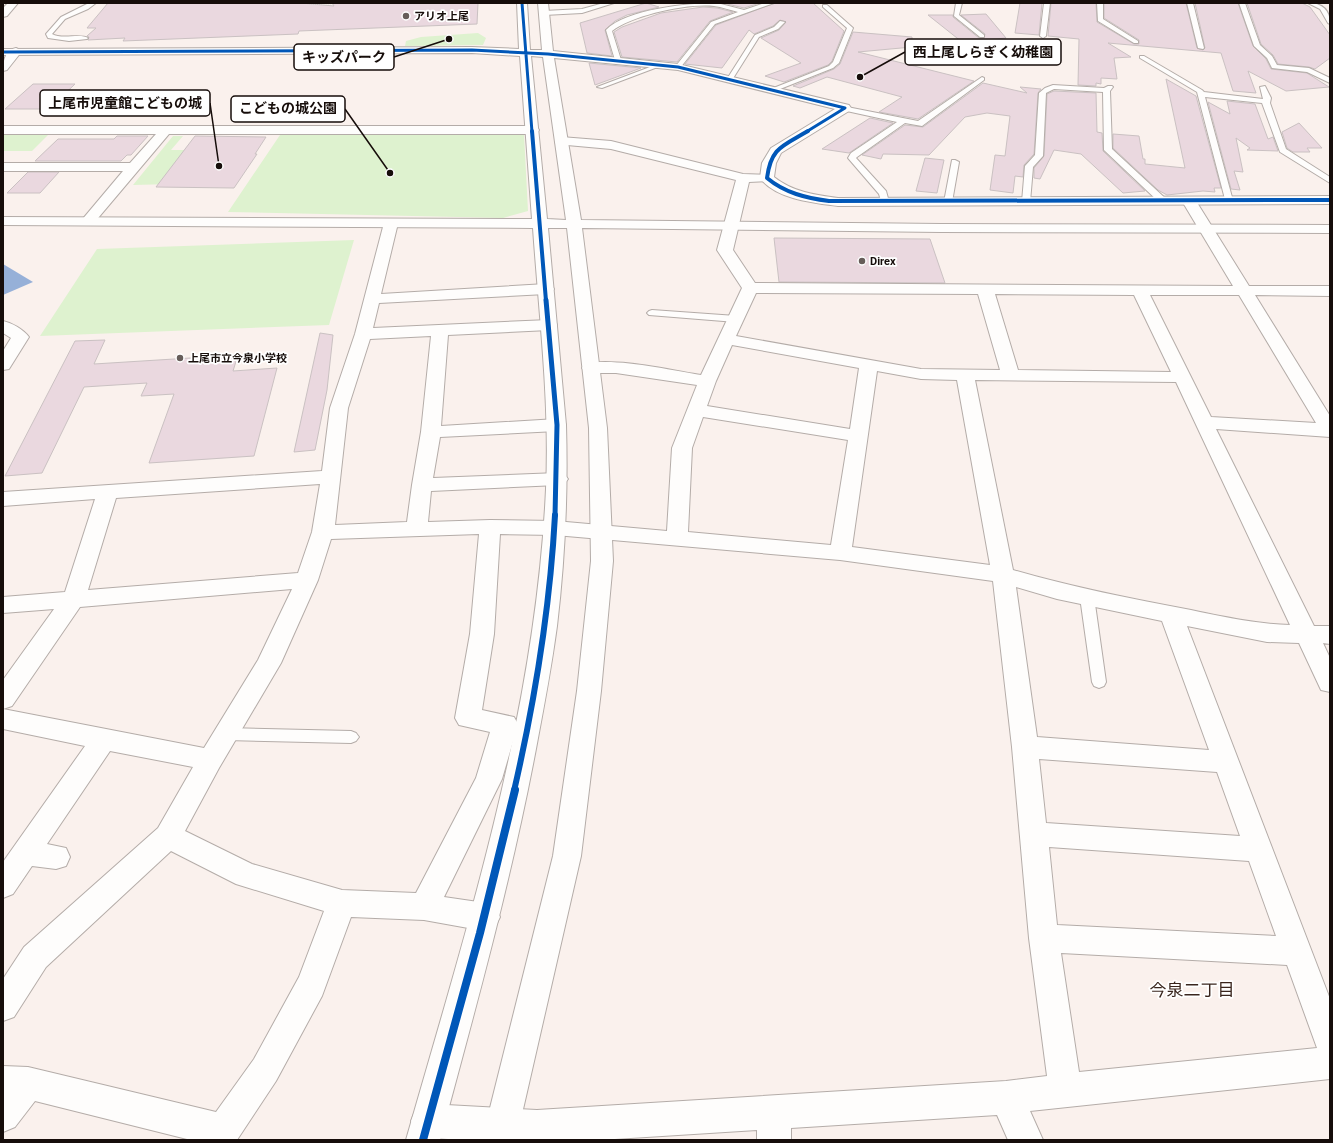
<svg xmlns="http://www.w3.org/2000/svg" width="1333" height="1143" viewBox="0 0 1333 1143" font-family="Roboto,'Noto Sans JP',sans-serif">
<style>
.green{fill:#def2cf}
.water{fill:#96b0d8}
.building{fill:#ead8df;stroke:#cac1c2}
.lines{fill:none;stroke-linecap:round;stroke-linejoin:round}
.service-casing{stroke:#b4aca8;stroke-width:2}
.minor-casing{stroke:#b4aca8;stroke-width:2}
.tertiary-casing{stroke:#b4aca8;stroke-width:2}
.path{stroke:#e2dfdf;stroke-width:1.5;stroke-dasharray:0.5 1.5;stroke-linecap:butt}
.service{fill:#fefdfc;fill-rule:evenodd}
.minor{fill:#fefdfc;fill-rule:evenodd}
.tertiary{fill:#fefdfc;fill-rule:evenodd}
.cycleway-far4-casing{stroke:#fff;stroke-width:4.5}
.cycleway-far3-casing{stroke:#fff;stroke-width:5.5}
.cycleway-far2-casing{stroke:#fff;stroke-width:7}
.cycleway-far1-casing{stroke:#fff;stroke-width:9}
.cycleway-casing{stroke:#fff;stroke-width:10}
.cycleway-far4{stroke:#0057b8;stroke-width:3}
.cycleway-far3{stroke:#0057b8;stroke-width:4}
.cycleway-far2{stroke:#0057b8;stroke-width:5}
.cycleway-far1{stroke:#0057b8;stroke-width:6}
.cycleway{stroke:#0057b8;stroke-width:8}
.poi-dot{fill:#665d59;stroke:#fff;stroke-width:1.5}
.labels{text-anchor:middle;stroke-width:3.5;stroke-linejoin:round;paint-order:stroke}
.far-poi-label{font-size:11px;font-weight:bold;fill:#160d0a;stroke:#fff;text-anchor:start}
.near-neighbourhood-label{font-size:17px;fill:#3a261e;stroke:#fff}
.leader{fill:none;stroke:#160d0a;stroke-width:1.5}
.callout-dot{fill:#160d0a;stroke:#fff;stroke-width:1.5}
.callout{fill:#fff;stroke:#160d0a;stroke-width:1.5}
.callout-label{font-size:14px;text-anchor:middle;font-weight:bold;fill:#160d0a}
</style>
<rect width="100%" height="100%" fill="#faf1ed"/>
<!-- green -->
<path class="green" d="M478,33L486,38L483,45L405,46L406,41L421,37Z
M3,134H49L32,151H3Z
M524,134L528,211L503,218L228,212L280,135Z
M173,136H183L171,150H204L173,184L133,185Z
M354,240L329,325L40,336L97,249Z"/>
<!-- water -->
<path class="water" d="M3,264L33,282L3,295Z"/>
<!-- building -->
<path class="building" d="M108,3H301L334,6L332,3H478L477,24L299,31L298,34L123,41L125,38L88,40L89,37L87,36L96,28H87Z
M646,3L659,7L627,15L615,21L605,30L612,56L587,53L580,23Z
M723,3H760L744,8Z
M775,3H813L844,31L832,61L828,65L784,82L765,76L801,63L761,38L779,30L786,22L780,20L773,26L754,34L749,30L722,68L685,64L716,25Z
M1020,3H1042L1039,35L1015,33Z
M1051,3H1096L1097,22L1134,44H1139V40L1104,18V3H1186L1197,48L1203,50L1205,48L1195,3H1238L1253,46L1266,59L1271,69L1307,73L1329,87L1286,91L1248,71L1256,93L1233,91L1221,53L1108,43L1131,57L1114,58L1117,79L1101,78V84L1096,83V86L1078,85L1079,39L1048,36Z
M1247,3H1302L1310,7L1330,35V58L1315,69L1309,67L1278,64L1273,55L1261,44Z
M703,7L717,8L733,12L710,21L677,62L622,57L614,32L622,27L661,13Z
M986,14L1006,38L962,42L928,15H953V17L979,38H984L985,34L961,15Z
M853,32L912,37V47L858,52L974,81L918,119L879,112L902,97L827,77L800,88L793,86L834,69L840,64Z
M589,63L641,68L595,85Z
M1166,79L1196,96L1221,188H1214L1215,192L1203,191L1167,195L1158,190L1113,148V134L1139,136L1143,159H1145V164L1185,168Z
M983,83L1027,93L1020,87L1041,89L1038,93L1034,154L1024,165L1023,177L1015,176L1013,193L990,190L995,155L1005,156L1010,116L987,113L965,117L929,155L883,154L881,159L862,155L905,125L923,127Z
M33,84H75L49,109H5Z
M1054,91L1096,93L1097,132L1102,133L1103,151L1145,191L1123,193L1081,154L1054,150L1040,179L1034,178V168L1044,156L1047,94Z
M1227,101L1255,104L1268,139L1273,137L1278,151L1247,150L1250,148L1236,138L1243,172L1234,171L1240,190L1231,189L1208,102L1230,114Z
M870,118L893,123L849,153L822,149Z
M1299,123L1322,148H1307L1310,152H1293L1287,148L1282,132Z
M117,136H148L131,155H127L121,161H35L58,139H114Z
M195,136L266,137L255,154H257L234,188L156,187Z
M925,158L944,160L937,193L916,191Z
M28,172H59L40,193H7Z
M774,238L930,239L945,283L779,282Z
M320,333L333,335L327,390L315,450L294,452Z
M105,340L94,364L238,355L233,371L277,368L254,456L149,463L174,394L141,396L147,383L84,387L42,473L5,476L75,341Z"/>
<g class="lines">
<!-- service casing -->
<g class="service-casing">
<path id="service" d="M89,3H96L88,9L65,19L52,34C62,40 80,33 88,38L87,39L69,41L48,38L46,34L61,17Z
M604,3H614L582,13L544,15L541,13L544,11L582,9Z
M717,3L744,10L765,3H774L715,24L680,68L678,69L675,67L711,22L738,12C730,10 722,7 714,6C688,3 633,15 612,31L621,60L618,62L615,60L606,30C626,9 689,3 717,3Z
M956,3H962L959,15L984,35V37H980L954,16Z
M1044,3H1050L1046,36L1043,38L1040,36Z
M1097,3H1103V19L1138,41V43H1134L1098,21Z
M1187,3H1193L1204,48L1203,49L1198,48Z
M1239,3H1245L1260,45L1272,56L1277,65L1309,68L1330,78V83L1307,72L1272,68L1267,58L1254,46Z
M1308,3C1322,3 1330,10 1330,24L1328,23L1320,9Z
M823,5H827L853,28L839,63L833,68L775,91H771V89L829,66L833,62L847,28L823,7Z
M780,21L785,22L778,29L759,37L732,80H728L727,79L755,35L774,27Z
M1140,56H1144L1202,90L1204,92L1263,99L1260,87L1265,86L1271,98L1270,103L1286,149L1330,177V183L1280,152L1262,103L1205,97L1233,201L1232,203H1226L1197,92L1140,58Z
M658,64L663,65L602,88L597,87Z
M982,77L984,78V80L922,126L905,123L857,157L856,158L886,191L889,202L888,204H882L879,194L848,158L851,153L897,122L842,110V106L918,121Z
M1053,85L1104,88L1108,86H1112L1113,87L1110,91L1112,149L1166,199L1167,201L1166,203H1160L1104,150L1103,92L1054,89L1046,93L1043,156L1033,167L1030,202L1026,205L1023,204L1022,202L1025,166L1035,155L1039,93L1045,88Z
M952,160H955L959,162L952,202L948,205L944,202Z
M652,310L736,316L741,319L736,322L649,315L647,313L649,311Z
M1087,592L1092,594L1094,597L1106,682L1104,686L1099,688L1094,686L1092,682L1080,597L1082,594Z
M226,728L351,731L356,733L359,737L356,741L351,743L226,740L221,738L218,734L221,730Z"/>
</g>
<!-- minor casing -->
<g class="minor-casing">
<path id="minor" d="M16,48L22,51L7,70L3,71C3,62 5,50 16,48Z
M3,126H533L537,127L539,130L537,133L533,134H169L93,224L88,225L83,224L81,221L123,171H3V163H130L156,134H3Z
M561,137L611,141L743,174L772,175L774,178L772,181L749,182L733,250L755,283L1233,286L1182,201L1184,198L1189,197L1194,198L1196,201L1249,286H1330V296L1255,295L1330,416V437L1216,429L1314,626H1330V644L1323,643L1330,658V692L1321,690L1299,643L1267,642L1187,626L1330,999V1079L1030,1111L1043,1140H1008L997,1115L791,1128V1140H757V1130L599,1140H468L428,1138L416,1133L411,1121L416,1109L428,1104L537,1110L1006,1081L1047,1076L1029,938L1012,747L993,581L840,560L555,535L500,534L494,634L482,710L514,717L518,724L502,779L444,897L485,903L495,907L500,917L495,927L485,931L424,920L351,917L322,996L276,1081L237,1140H191L35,1101L15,1127L3,1132V1066L28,1067L216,1112L254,1059L299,977L324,911L236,884L171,851L46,967L14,1017L3,1021V979L24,947L158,828L193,767L110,751L47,844L66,848L70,857L66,866L56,869L32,866L13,894L3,898V862L85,746L3,729V709L204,748L258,660L292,589L80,607L12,706L3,709V680L54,609L3,613V597L65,592L95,499L3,506V492L322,471L330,408L355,334L384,223L386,220L391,219L396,220L398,223L381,294L546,284L552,286L554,289L552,292L546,294L379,303L373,328L549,320L555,321L557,325L555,329L549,330L448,335L441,426L557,419L564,421L566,425L564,429L557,431L440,437L433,478L558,473L565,475L568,479L565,483L558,485L431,491L428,522L490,520L555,521L667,531L672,448L697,385L616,373H591L585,372L582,368L585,364C613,357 670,370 701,375L742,288L717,250L736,180L611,149L556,144L555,141L556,138ZM756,293L978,294L1000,370L921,369L736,336ZM995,294L1134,295L1171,372L1018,370ZM1150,295H1239L1316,423L1211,417ZM431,336L421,432L412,485L407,522L335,525L348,408L370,339ZM732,345L859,368L850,429L707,406L716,381ZM877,371L921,379L957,380L990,565L852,547ZM975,380L1176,382L1290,625C1257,624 1224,617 1191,610C1131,599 1071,587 1013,570ZM703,417L848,440L831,545L688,532L692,448ZM320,484L312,532L298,573L88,590L116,498ZM479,534L470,634L455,718L459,725L490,732L476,778L416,893L342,890L252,864L185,831L219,768L281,663L318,580L331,539ZM1016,587L1057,599L1162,621L1209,750L1037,737ZM1039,759L1217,772L1240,836L1046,823ZM1049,847L1249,861L1276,936L1057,925ZM1061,953L1287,965L1317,1048L1079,1072Z
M3,321C12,323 23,329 29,337L9,369L3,370V351L11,338L3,333Z"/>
</g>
<!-- tertiary casing -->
<g class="tertiary-casing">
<path id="tertiary" d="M8,3H18L7,16L3,17V8Z
M517,3H527L530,50H542L538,3H548L553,51L678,64L849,105L851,108L849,111L781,153L776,163L774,177C793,192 815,195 838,198L1330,196V204L838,206C814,203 775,199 760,178L762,163L771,148L835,109L678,70L554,58L581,220L941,224L1330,225V233L941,232L582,228L607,428L613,561L601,691L581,856L516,1140H482L553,856L577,691L591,561L589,428L567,228H548L566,425C568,492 565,559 557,626C552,664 545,701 538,738C513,874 476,1007 440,1140H406C467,927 536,712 546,489C550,402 539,315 533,228L3,225V217L532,219L520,56L472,53L3,55V49L472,47L519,49ZM531,56L543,57L566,220L547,219Z"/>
</g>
<!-- path -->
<path class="path" d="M308,5L333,4"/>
<!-- service -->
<use href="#service" class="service"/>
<!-- minor -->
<use href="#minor" class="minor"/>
<!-- tertiary -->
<use href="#tertiary" class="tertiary"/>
<!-- cycleway-far4 casing -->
<g class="cycleway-far4-casing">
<path id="cycleway-far4" d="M522,3L532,132
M3,52L472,50L548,54L678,67L845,108L806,132"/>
</g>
<!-- cycleway-far3 casing -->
<g class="cycleway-far3-casing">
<path id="cycleway-far3" d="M532,131L546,301
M808,131C783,146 771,147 767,178C785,193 806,198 829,201L1330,200"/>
</g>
<!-- cycleway-far2 casing -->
<g class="cycleway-far2-casing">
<path id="cycleway-far2" d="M546,300L557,425L555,516"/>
</g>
<!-- cycleway-far1 casing -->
<g class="cycleway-far1-casing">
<path id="cycleway-far1" d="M514,791C535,700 550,608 555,515"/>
</g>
<!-- cycleway casing -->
<g class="cycleway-casing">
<path id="cycleway" d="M423,1140L480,933L515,790"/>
</g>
<!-- cycleway-far4 -->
<use href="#cycleway-far4" class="cycleway-far4"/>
<!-- cycleway-far3 -->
<use href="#cycleway-far3" class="cycleway-far3"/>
<!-- cycleway-far2 -->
<use href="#cycleway-far2" class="cycleway-far2"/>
<!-- cycleway-far1 -->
<use href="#cycleway-far1" class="cycleway-far1"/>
<!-- cycleway -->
<use href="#cycleway" class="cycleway"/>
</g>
<!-- markers -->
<g class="poi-dot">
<circle cx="406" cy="16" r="4"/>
<circle cx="862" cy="261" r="4"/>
<circle cx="180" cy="358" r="4"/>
</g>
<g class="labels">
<!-- far-poi labels -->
<g class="far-poi-label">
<text x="414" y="20">アリオ上尾</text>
<text x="870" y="265">Direx</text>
<text x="188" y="362">上尾市立今泉小学校</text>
</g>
<!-- near-neighbourhood labels -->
<g class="near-neighbourhood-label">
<text x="1192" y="996">今泉二丁目</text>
</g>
</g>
<!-- callouts -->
<path class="leader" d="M860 77L905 52M449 39L394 57M219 166L210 103M390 173L345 109"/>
<g class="callout-dot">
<circle cx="860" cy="77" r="4"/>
<circle cx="449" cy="39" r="4"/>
<circle cx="219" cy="166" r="4"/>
<circle cx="390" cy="173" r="4"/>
</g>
<g class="callout">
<rect x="905" y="39" width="156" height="26" rx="4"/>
<rect x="294" y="44" width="100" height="26" rx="4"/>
<rect x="40" y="90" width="170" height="26" rx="4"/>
<rect x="231" y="96" width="114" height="26" rx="4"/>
</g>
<g class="callout-label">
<text x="983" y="57">西上尾しらぎく幼稚園</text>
<text x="344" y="62">キッズパーク</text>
<text x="125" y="108">上尾市児童館こどもの城</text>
<text x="288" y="113">こどもの城公園</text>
</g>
<!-- border -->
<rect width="1333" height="1143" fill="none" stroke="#160d0a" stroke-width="8"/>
</svg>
